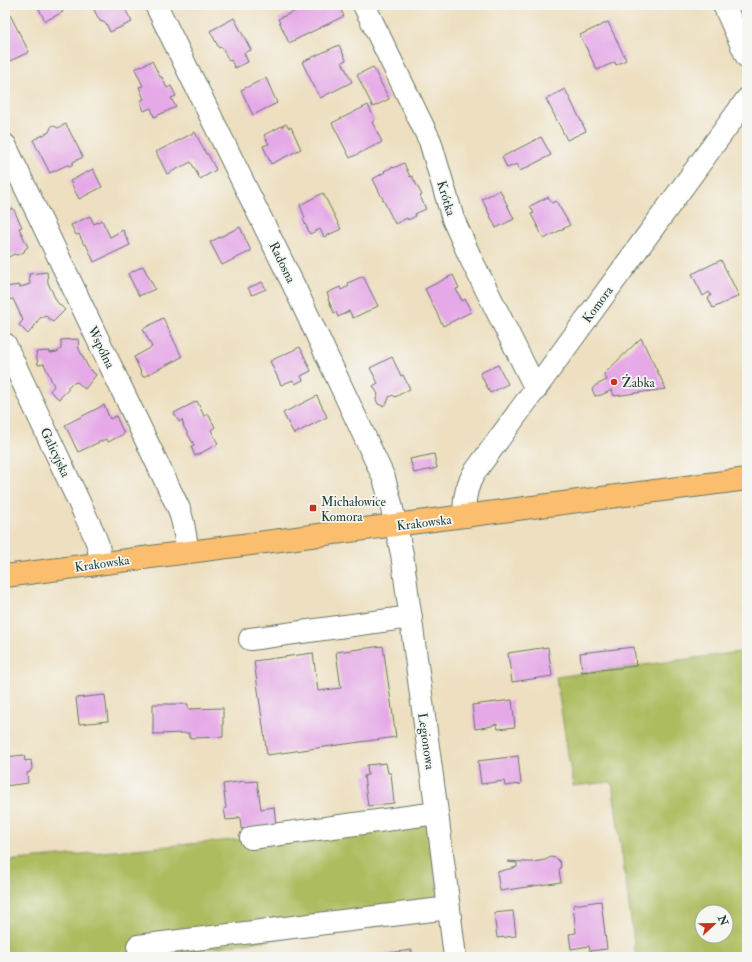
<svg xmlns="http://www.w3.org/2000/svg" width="752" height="962" viewBox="0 0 752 962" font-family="'IM FELL Double Pica',serif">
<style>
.green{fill:#adbc5f;stroke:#667c4a;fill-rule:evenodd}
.building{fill:#e5a9e7}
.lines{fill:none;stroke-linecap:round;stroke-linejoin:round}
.minor-casing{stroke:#677665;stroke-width:24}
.major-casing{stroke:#677665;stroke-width:24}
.minor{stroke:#fff;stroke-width:22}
.major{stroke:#fabe6e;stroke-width:22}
.poi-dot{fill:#c8321e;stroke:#f6f6f2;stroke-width:1.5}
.labels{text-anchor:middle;stroke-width:3.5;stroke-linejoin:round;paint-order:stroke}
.street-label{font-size:13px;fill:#1f3d34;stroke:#f6f6f2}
.poi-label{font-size:13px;fill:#1f3d34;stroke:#f6f6f2;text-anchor:start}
</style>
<rect width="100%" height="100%" fill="#f6f6f2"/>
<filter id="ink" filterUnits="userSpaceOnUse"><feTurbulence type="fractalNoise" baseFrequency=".025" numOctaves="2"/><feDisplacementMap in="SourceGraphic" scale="8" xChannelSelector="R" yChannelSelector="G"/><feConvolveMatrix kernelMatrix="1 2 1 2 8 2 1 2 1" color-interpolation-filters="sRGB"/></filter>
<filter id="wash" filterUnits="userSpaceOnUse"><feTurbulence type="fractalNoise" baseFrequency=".012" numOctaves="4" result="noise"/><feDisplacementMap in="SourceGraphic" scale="16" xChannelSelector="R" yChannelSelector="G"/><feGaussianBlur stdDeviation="0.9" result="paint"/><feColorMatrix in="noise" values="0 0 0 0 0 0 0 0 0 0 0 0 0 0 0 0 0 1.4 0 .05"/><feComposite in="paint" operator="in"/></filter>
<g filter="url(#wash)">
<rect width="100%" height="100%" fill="#eddfbf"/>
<!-- green -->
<path class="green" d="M747,651V957H636L612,782L573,786L556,677ZM702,912H726V936H702Z
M428,822L441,916L146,957H5V861Z"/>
<g id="blocks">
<!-- building -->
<path class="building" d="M5,5L29,52L10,61L5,51V44L8,42L5,37Z
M37,5H59L63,12L45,21Z
M96,5H123L132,22L110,32L106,23L100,21L94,10Z
M308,5H338L344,16L289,43L278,19Z
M234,18L251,50L244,53L248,62L235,68L231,60L229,61L222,47L219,48L210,31Z
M608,22L626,60L616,65L615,62L597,70L580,35Z
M339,45L346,60L342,62L352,82L320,98L302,62Z
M152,61L160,77H162L167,88L171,86L176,96L171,98L176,107L154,117L151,108L144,111L140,101L144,99L139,87L143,86L135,69Z
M373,67L389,99L373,107L357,75Z
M266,78L277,103L253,115L241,90Z
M565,89L586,131L567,140L546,99Z
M368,105L375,120L372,122L382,142L350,158L332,123Z
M66,124L83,157L73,162L72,166L67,165L50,173L33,140L49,132L52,125L58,128Z
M286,124L289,128L291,127L301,149L271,164L263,146L269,144L264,135Z
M195,132L206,154H208L216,170L200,179L191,162L167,174L156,152Z
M541,137L551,155L520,171L517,164L507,168L502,157Z
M404,163L410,177L412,176L422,195L420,196L426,209L415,214L416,216L408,220L407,218L395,224L373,179L385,172L384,171L393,167L394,168Z
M93,169L102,187L79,199L70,181Z
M500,190L514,219L496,228L482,199Z
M323,193L341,229L324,237L320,229L310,234L303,219L305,218L300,205Z
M548,197L552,203L556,201L570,225L544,239L531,214L534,213L530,206Z
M13,208L22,227L19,228L28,247L25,249L24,252L17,255L14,254L5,259V212Z
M90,216L94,224L102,220L110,237L123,230L130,245L94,262L86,244L84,245L79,234L76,235L71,225Z
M240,227L251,251L222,265L210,242Z
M721,260L739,296L713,308L708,298L711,296L709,292L703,296L692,274Z
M143,266L155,289L139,296L128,274Z
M47,272L48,283L57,302L65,310L53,322L46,316L40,318L36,323H37L28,334L19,325L23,320L13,299L6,300L5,287L19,285V287L24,286L30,284L29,274Z
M453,275L459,288L456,289L462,301L465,299L471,312L443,326L425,289Z
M363,276L378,306L353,318L349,311L338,317L336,312L334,313L328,299L329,298L327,293L340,287L341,290L349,286L348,283Z
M262,282L266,289L252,295L248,288Z
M163,318L182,357L143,377L134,357L152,347L143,329Z
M641,338L666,389L614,396L612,390L601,395L595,396L592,389L596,385L607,380L604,374Z
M78,339L79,349L88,367L96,375L85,389L77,382L71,384L67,388L69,389L59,399L50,391L54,386L44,364L38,365L36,352L50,351V353L57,352L61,349V340Z
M300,347L311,371L301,376L303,380L295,384L293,380L281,385L270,361Z
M392,357L401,376L403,375L410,389L395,397L393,395L389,397V398L387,403L383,406L378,404L376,399L378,394L373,386L378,383L370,368Z
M498,365L508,384L490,393L480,373Z
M317,396L327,417L294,434L283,413Z
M197,401L204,416L208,414L215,427L211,430L218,444L195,456L191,446L194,445L184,427L182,420L179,422L174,413Z
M104,405L110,419L116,416L124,434L108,442L106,439L78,452L65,425Z
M434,454L437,468L414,473L410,459Z
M383,646L396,737L267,755L254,661L313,653L318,691L341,688L336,652Z
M548,647L552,676L512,682L508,653Z
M634,647L636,666L582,672L580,653Z
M105,695L108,721L79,724L76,698Z
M512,700L515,727L498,729L497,724L492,725V726L475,729L472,705Z
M153,704H188V709L223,708V737L189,738V733L153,734Z
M24,755L25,761L31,760L32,768L30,772L27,773L28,783L5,786V757Z
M518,756L521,784L505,786L504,781L481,784L478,761Z
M386,763L388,773H391L394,803L368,806L364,776L368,775L367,765Z
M245,781L246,782L257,781L261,809L274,807L276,825L241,829L240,817H237V819L226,820L224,809L226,808L223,784Z
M551,857L556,858L560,862L561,866L559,871L561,882L500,891L497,872L517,867V863L507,862L508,861L523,862H533L545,860Z
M601,901L607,949L590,951L589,946L571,949L569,934L576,933L573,905Z
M513,911L516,936L497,938L494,913Z
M412,950V957H375L374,955Z"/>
</g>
</g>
<g filter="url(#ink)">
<use href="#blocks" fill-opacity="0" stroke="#677665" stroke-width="1"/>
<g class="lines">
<!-- minor casing -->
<g class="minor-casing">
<path id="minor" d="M156,5L294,286L384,478L391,504L402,554L437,813L455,957
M364,5L430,141L453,219L470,257L536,389
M724,5L747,57
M5,145L179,509L183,523L188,552
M5,344L93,532L98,545L101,563
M465,516C463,500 466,487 474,473L747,99
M250,639L411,617
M251,838L437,813
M138,946L449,908"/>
</g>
<!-- major casing -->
<g class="major-casing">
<path id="major" d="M5,576C252,542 500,513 747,479"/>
</g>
<!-- minor -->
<use href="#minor" class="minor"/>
<!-- major -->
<use href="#major" class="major"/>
</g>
</g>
<!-- markers -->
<g class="poi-dot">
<circle cx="614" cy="382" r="4"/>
<rect x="309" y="504" width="8" height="8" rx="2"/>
</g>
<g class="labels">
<!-- street labels -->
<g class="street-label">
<text transform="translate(447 198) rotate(73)" y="5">Krótka</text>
<text transform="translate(283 262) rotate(64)" y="5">Radosna</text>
<text transform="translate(597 304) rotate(-54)" y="5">Komora</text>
<text transform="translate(102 347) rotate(64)" y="5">Wspólna</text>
<text transform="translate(56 452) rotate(65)" y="5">Galicyjska</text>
<text transform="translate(424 522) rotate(-7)" y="5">Krakowska</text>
<text transform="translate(102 563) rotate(-8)" y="5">Krakowska</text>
<text transform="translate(427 741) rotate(82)" y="5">Legionowa</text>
</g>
<!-- poi labels -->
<g class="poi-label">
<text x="622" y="387">Żabka</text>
<text x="321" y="506">Michałowice<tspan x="321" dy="15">Komora</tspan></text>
</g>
</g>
<!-- margin -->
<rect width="752" height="962" fill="none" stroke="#f6f6f2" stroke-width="20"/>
<!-- north arrow -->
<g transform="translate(714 924) rotate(68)"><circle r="19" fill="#f6f6f2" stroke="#a0aca6"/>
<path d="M0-3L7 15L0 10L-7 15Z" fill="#c8321e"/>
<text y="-6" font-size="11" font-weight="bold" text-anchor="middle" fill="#1f3d34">N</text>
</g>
</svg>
